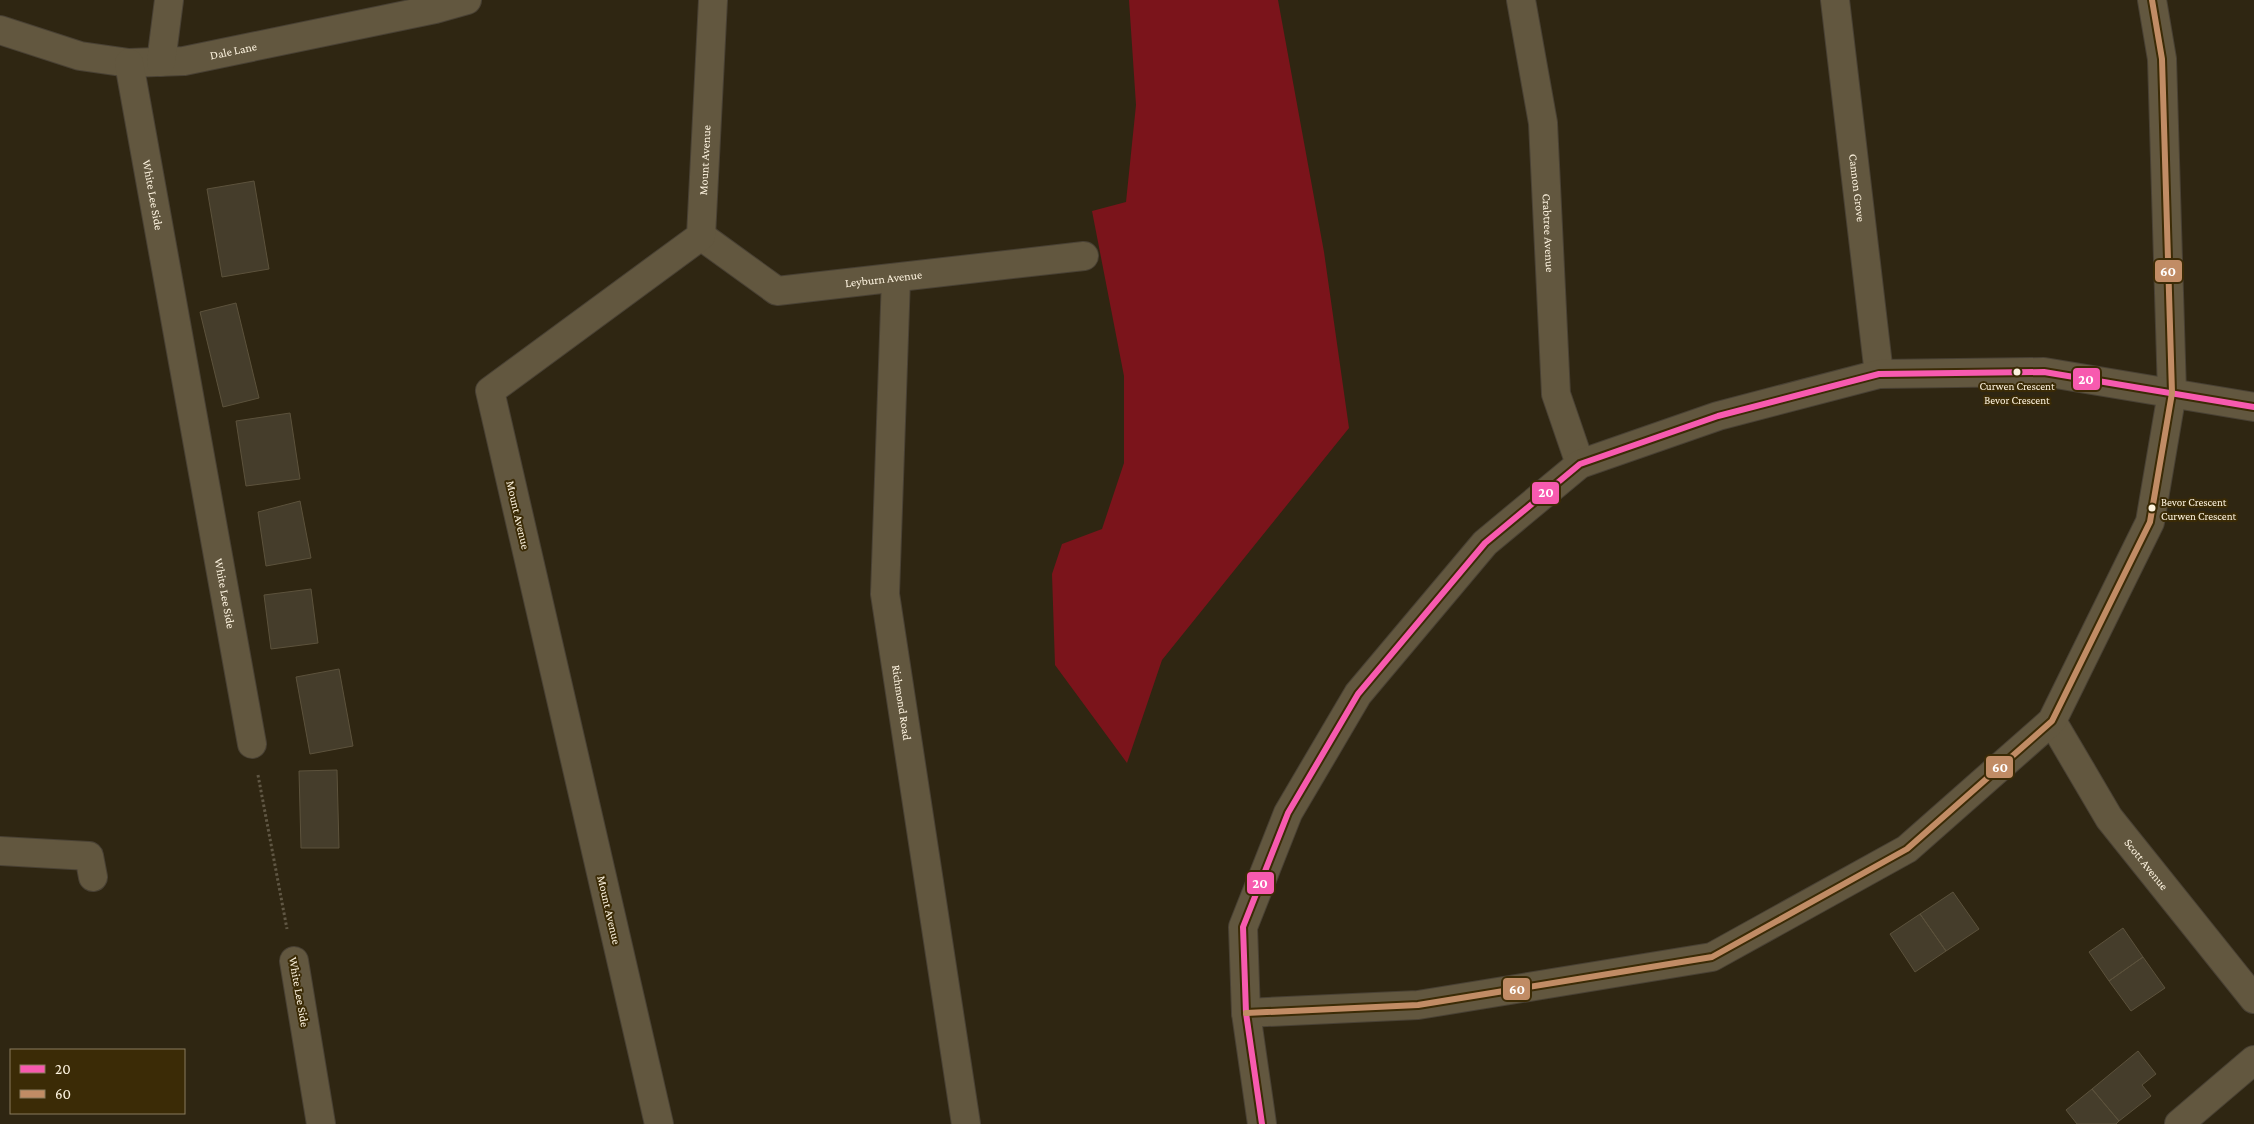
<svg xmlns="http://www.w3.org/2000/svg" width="2254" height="1124" viewBox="0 0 2254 1124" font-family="'Crimson Pro',serif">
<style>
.green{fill:#7b141b}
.building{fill:#453d2b;stroke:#5c523c}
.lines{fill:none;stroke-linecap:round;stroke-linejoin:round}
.minor-casing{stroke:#494134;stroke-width:30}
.path{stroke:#605744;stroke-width:3;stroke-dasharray:2.5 2.5;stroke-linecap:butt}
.minor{stroke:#62573f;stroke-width:28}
.bus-1-casing{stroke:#3b2b06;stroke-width:10}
.bus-2-casing{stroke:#3b2b06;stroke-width:10}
.bus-1{stroke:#f75aaf;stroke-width:6}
.bus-2{stroke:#c18c65;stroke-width:6}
.bus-dot{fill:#fdf3df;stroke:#3b2b06;stroke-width:2}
.labels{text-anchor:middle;stroke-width:4;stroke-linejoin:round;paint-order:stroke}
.bus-label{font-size:11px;fill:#fdf3df;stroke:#3b2b06}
.street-label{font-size:12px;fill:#fdf3df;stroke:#3b2b06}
.line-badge{stroke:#3b2b06;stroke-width:2}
.badge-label{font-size:14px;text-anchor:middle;font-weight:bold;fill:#fff}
</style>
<rect width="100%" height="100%" fill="#2f2612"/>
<!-- green -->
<path class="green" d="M1129,0H1278L1324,252L1349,428L1162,660L1127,763L1055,665L1052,574L1062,544L1102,529L1124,463V376L1092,211L1126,202L1136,105Z"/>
<!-- building -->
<path class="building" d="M254,181L269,269L222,277L207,189Z
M236,303L259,398L223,407L200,312Z
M290,413L300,479L246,486L236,421Z
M300,501L311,558L266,566L258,512Z
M311,589L318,643L271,649L264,595Z
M339,669L353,746L310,754L296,677Z
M337,770L339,848H301L299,771Z
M1953,892L1979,929L1946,951L1920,914Z
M1920,914L1946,951L1915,972L1890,934Z
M2123,928L2143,957L2109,981L2089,952Z
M2143,957L2165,988L2131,1011L2109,981Z
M2138,1051L2156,1074L2142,1085L2151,1096L2119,1121L2092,1089Z
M2092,1089L2119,1121L2116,1124H2077L2066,1110Z"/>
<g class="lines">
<!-- minor casing -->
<g class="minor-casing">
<g id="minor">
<path id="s1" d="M1521,0L1543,123L1556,394L1580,464"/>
<path id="s2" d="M1835,0L1879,374"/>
<path id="s3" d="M0,30L80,56L129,63L184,61L435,9L467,0"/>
<path d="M161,62L169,0"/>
<path id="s4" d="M129,63L252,744"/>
<path id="s5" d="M701,236L777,291L1084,256"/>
<path id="s6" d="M896,278L885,594L966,1124"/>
<path id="s7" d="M2052,721L2109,818L2254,999"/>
<path d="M0,851L89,856L93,877"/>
<path d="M294,961L321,1124"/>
<path d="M1246,1013L1418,1005L1712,957L1907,849L2052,721L2150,522L2172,393L2162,59L2152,0"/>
<path id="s8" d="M659,1124L490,391L701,236L713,0"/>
<path d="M1262,1124L1246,1013L1243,927L1288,813L1358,694L1485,543L1580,464L1718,416L1879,374L2044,372L2254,407"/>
<path d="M2179,1124L2254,1060"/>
</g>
</g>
<!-- path -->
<path class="path" d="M258,775L287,929"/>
<!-- minor -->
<use href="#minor" class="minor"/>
<!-- bus-1 casing -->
<g class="bus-1-casing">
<path id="bus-1" d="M1262,1124L1246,1013L1243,927L1288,813L1358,694L1485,543L1580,464L1718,416L1879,374L2044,372L2254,407"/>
</g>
<!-- bus-2 casing -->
<g class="bus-2-casing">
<path id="bus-2" d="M1246,1013L1418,1005L1712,957L1907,849L2052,721L2150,522L2172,393L2162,59L2152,0"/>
</g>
<!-- bus-1 -->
<use href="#bus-1" class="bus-1"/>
<!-- bus-2 -->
<use href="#bus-2" class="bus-2"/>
</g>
<!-- markers -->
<g class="bus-dot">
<circle cx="2017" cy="372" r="4.5"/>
<circle cx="2152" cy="508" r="4.5"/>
</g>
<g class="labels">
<!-- bus labels -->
<g class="bus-label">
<text x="2017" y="390">Curwen Crescent<tspan x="2017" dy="14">Bevor Crescent</tspan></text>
<text x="2161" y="506" text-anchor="start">Bevor Crescent<tspan x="2161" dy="14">Curwen Crescent</tspan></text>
</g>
<!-- street labels -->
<g class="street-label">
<text dy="4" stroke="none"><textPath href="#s3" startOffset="239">Dale Lane</textPath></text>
<text dy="4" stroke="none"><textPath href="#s8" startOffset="1090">Mount Avenue</textPath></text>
<text dy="4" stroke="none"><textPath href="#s2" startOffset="189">Cannon Grove</textPath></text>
<text dy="4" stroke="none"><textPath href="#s4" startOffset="134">White Lee Side</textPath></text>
<text dy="4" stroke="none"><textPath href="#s1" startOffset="235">Crabtree Avenue</textPath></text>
<text dy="4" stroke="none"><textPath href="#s5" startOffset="201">Leyburn Avenue</textPath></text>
<text transform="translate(518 515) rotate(77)" y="4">Mount Avenue</text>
<text dy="4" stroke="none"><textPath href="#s4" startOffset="539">White Lee Side</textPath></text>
<text dy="4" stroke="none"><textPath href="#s6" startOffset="426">Richmond Road</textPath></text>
<text dy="4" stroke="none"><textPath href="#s7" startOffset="172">Scott Avenue</textPath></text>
<text transform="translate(609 910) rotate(77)" y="4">Mount Avenue</text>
<text transform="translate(299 992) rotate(80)" y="4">White Lee Side</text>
</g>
</g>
<g class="line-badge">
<rect x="2154" y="259" width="29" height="24" rx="5" fill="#c18c65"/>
<rect x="2072" y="367" width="29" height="24" rx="5" fill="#f75aaf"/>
<rect x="1531" y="481" width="29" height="24" rx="5" fill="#f75aaf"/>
<rect x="1985" y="755" width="29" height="24" rx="5" fill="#c18c65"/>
<rect x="1246" y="871" width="29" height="24" rx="5" fill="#f75aaf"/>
<rect x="1502" y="977" width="29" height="24" rx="5" fill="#c18c65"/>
</g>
<g class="badge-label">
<text x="2168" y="276">60</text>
<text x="2086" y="384">20</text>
<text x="1546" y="497">20</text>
<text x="2000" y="772">60</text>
<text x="1260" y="888">20</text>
<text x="1517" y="994">60</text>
</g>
<!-- legend -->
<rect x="10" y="1049" width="175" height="65" fill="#3b2b06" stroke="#897b5d"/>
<rect x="20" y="1065" width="25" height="8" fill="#f75aaf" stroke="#897b5d"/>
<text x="55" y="1074" font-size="15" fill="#fdf3df">20</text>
<rect x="20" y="1090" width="25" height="8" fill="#c18c65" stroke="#897b5d"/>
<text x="55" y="1099" font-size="15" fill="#fdf3df">60</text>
</svg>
